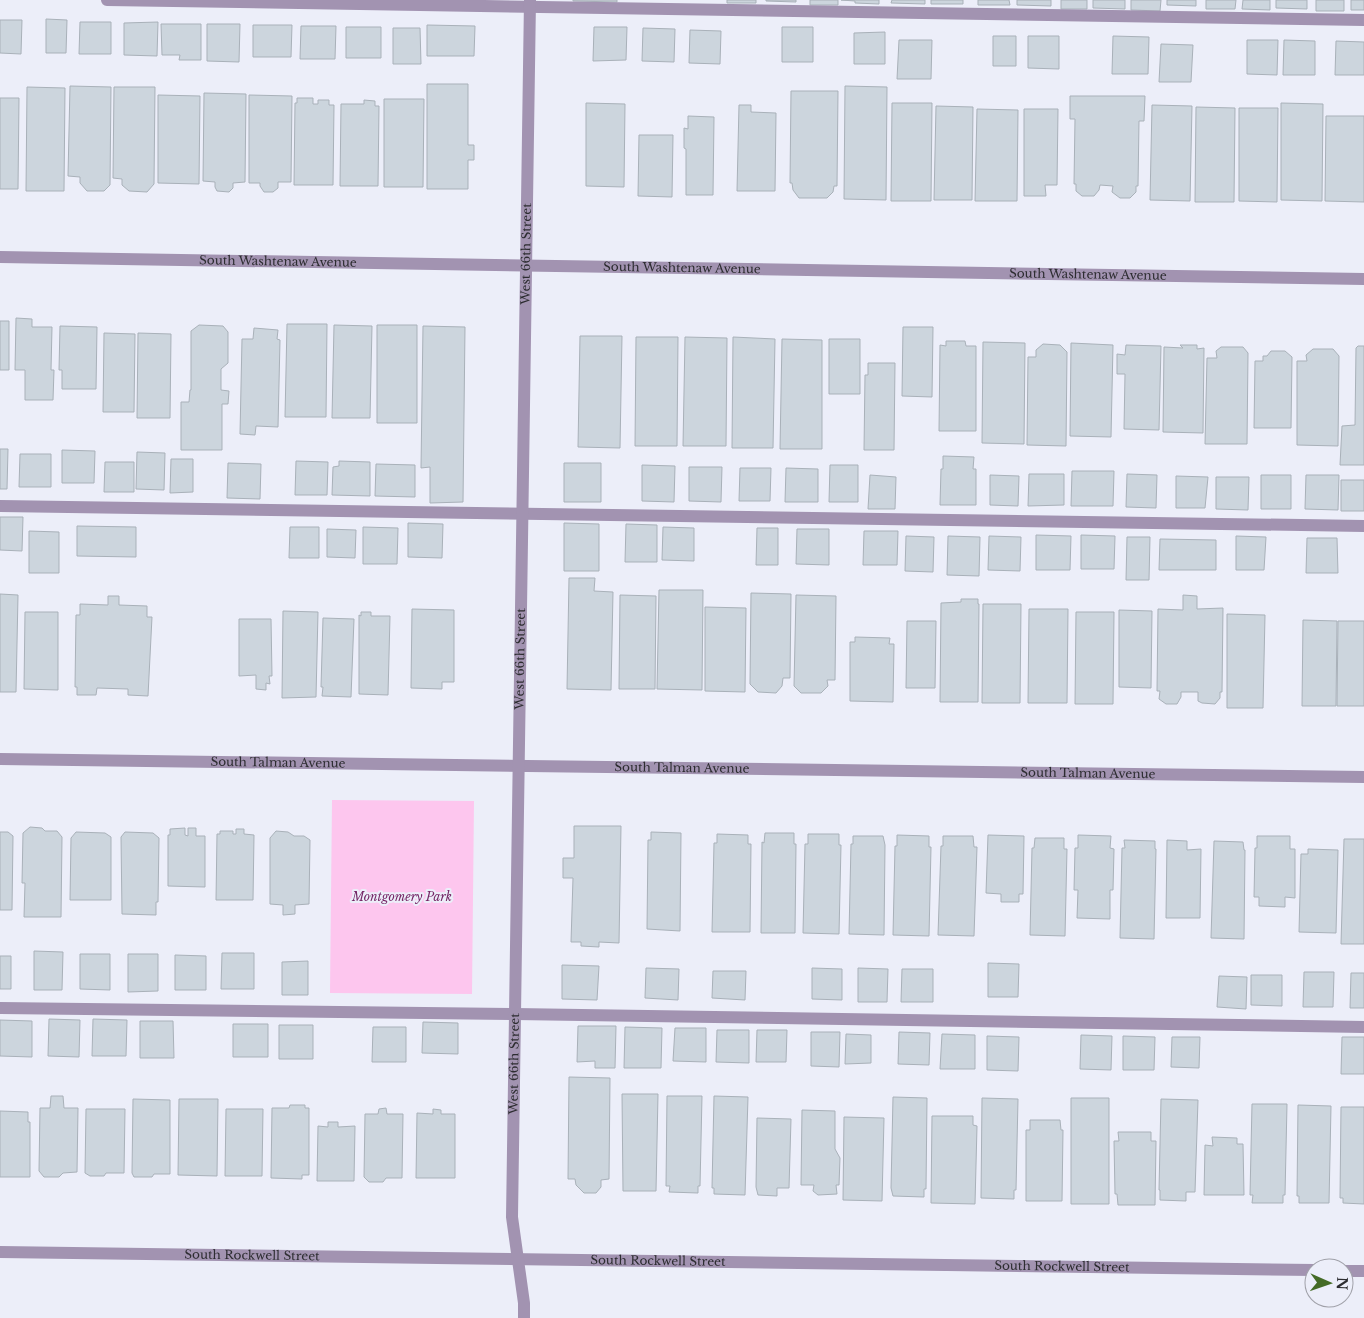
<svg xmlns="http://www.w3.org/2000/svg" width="1364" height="1318" viewBox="0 0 1364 1318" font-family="'Libre Baskerville',serif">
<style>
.green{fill:#fdc6ee}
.building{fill:#ccd5dd;stroke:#a9b1b9}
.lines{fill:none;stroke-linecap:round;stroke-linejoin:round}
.minor{stroke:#a293b1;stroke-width:12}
.labels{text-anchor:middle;stroke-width:4;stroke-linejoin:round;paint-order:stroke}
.street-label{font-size:12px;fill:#2d2d31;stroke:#eceef9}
.park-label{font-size:12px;font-style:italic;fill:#752666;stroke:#eceef9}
</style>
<rect width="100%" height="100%" fill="#eceef9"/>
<!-- green -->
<path class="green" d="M332,800L474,801L472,994L330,993Z"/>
<!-- building -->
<path class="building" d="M573,0H617V2L573,1Z
M727,0H756V3H727Z
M766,0H796V2L766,1Z
M810,0H838V5H810Z
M841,0H879V4L855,3V1Z
M892,0H925V4L891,3Z
M931,0H963V4H931Z
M978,0H1009L1010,5H978Z
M1017,0H1051V6L1017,5Z
M1061,0H1087V9H1061Z
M1093,0H1125V9L1093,8Z
M1131,0H1161L1160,11L1131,10Z
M1167,0H1196V6L1167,5Z
M1206,0H1236L1235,9H1206Z
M1243,0H1270V10L1242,9Z
M1276,0H1307V9L1276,8Z
M1316,0H1344V11H1316Z
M1351,0H1364V10H1351Z
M46,19L67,20L66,53H46Z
M0,20H22L21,54L0,53Z
M80,22H111V54H79Z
M158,22L157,56L124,55V23Z
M161,24H201V60H179L180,55H162Z
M207,24H240L239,62L207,61Z
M253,25H292L291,57H253Z
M427,25L475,26L474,56H427Z
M301,26H336L335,59H300Z
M346,27H381V58H346Z
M594,27H627L626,60L593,61Z
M782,27H813V62H782Z
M393,28H420L421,64H393Z
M643,28L675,29L674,62L642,61Z
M690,30L721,31L720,64L689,63Z
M885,32V64H854V33Z
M993,36H1016V66H993Z
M1028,36H1059V69L1028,68Z
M1113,36L1149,37L1148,74H1112Z
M899,40H932L931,79H897Z
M1247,40H1278L1277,75L1247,74Z
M1284,40L1315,41V75H1283Z
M1336,41L1364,42V75H1335Z
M1161,44L1193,45L1191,82H1159Z
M427,84H468V145H474V160H468V189H427Z
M70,86L111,87L110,185L104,191H87L80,183V177L68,176Z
M845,86L887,87L886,200L844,199Z
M27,87L65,88L64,191H26Z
M114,87H155L154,184L147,192L129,191L122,185V179L113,178Z
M791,91H838L837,186H834L833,192L827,198H799L793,190L792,183H790Z
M204,93L246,94L245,182L233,183V188L229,192L217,191L215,187V182L203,181Z
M158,95L200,96L199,184L158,183Z
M249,95L292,96L291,182H278V188L273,192H264L260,186V183H249Z
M1070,96H1145L1144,121H1139L1138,186H1136V192L1130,198H1120L1112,192L1113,186L1100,185L1099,190L1094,196H1082L1076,191V184H1074L1075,119H1070Z
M0,98H19L18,189H0Z
M297,98H313V104H318V100H329V105H334L333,185H294L295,103H297Z
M384,99H424L423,187H384Z
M364,100L375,101V106H379L378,186H340L341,104H364Z
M586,103L625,104L624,187L586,186Z
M892,103H932L931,201H891Z
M1281,103L1323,104L1322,201L1281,200Z
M739,105H751V112L776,113L775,191H737Z
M1152,105L1192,106L1190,201L1150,200Z
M936,106L973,107L972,200H934Z
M1196,107L1235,108L1234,202H1195Z
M1239,108H1278L1277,202L1239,201Z
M977,109L1018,110L1017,201H975Z
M1024,109H1058L1057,185H1045L1046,196H1024Z
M688,116L714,117L713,195H686V149L684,148V128L688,129Z
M1326,116H1364V202L1325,201Z
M639,135H673L672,197L638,196Z
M16,318L32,319V327H52L51,370H54L53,400H25V370H15Z
M0,321H9V370H0Z
M287,324H327L326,417H285Z
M199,325L223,326L228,332V363L221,369V390L229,391L228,404H222V450H181V402H189L190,390H191V331Z
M334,325L372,326L370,418H332Z
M377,325H417V423H377Z
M60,326L97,327L96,389H62V370H59Z
M423,326L465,327L463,502L430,503V467L421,468Z
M903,327H933L932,397L902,396Z
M254,328L278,330L277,339L280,340L278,427L256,426L255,435L240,434L242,339H253Z
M104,333L135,334L134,412H103Z
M138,333L171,334L170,418H137Z
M580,336H622L620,448L578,447Z
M636,337H678L677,446H635Z
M685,337L727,338L726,446H683Z
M733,337L775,339L773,448H732Z
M782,339L822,340V449H780Z
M829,339H860V394H829Z
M946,341H965L966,346H976V431H939L940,345L946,346Z
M983,342L1025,343L1024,444L982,443Z
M1071,343L1113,345L1111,437L1070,436Z
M1043,344L1060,345L1067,352L1066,446L1027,445L1028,357H1036V350Z
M1126,345L1161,346L1159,430L1124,429L1125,374H1117V354L1125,355Z
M1180,345H1197V349L1204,348L1203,433L1163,432L1164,347L1183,348Z
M1358,346H1364V465H1340L1342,426L1355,425L1356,348Z
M1221,347H1243L1248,353L1247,444H1205L1207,358H1217L1216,351Z
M1313,349H1333L1339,356L1338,446L1297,445V361H1307L1306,355Z
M1271,351H1285L1292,357L1291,428H1254L1255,361H1263V356H1267Z
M868,363H895L894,450H864L865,375H868Z
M0,449H8L7,489H0Z
M62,450L95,451L94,483H62Z
M137,452L165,453L164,490L136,489Z
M20,454H51V487H19Z
M943,456L974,457L973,469H976V505H940L941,469H943Z
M171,459H193V492L170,493Z
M296,461L328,462L327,495H295Z
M339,461L370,462V496L332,495L333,467L339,466Z
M105,462H134V492H104Z
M228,463L261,464L260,499L227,498Z
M564,463H601V502H564Z
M376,464L415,465V497L375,496Z
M642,465L675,466L674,502L642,501Z
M830,465H858V502H829Z
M689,467H722L721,502L689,501Z
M740,468H771L770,501H739Z
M786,468L818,469V502H785Z
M1072,471H1114L1113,506H1071Z
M1029,474H1064V505L1028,506Z
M1127,474L1157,475L1156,508L1126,507Z
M870,475L896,477L895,509H868Z
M990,475L1019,476L1018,506L990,505Z
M1261,475H1291V509H1261Z
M1306,475H1339L1338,510L1305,509Z
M1176,476L1208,477L1205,508H1176Z
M1216,477H1249L1248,510L1216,509Z
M1341,480H1364V511H1341Z
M0,517H23L22,551L0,550Z
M408,523L443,524L442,558L408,557Z
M564,523L599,524V571H564Z
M626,524L657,525V562H625Z
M77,526L136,527V557L77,556Z
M290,527H319V558H289Z
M363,527L398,528L397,564H363Z
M663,527L694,528V561L662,560Z
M757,528H778V565H756Z
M327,529L356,530L355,558L327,557Z
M797,529H829V565L796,564Z
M29,531L59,532V573H29Z
M864,531H898L897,565H863Z
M1036,535L1071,536L1070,570H1036Z
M1081,535L1115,536L1114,569H1081Z
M906,536L934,537L933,572L905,571Z
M948,536L980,537L979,576L947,575Z
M989,536L1021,537L1020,571L988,570Z
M1236,536L1266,537L1264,570H1236Z
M1127,537H1150L1149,580H1126Z
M1307,538H1337L1338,573H1306Z
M1160,539L1216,540V570H1159Z
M569,578H595L594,591L613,592L611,690L567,689Z
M659,590H703L702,690L657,689Z
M751,593L791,594L790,678H783L782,686L776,693L758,692L750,684Z
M0,594L18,595L16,692H0Z
M620,595L656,596L655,689H619Z
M796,595L836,596L835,680H827L828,686L821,693H801L794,686Z
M1183,595L1197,596V609L1223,608L1222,692H1220V698L1215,704L1202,703L1198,701V692H1181V697L1177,704H1166L1159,699L1160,691H1157L1158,609L1183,610Z
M108,596H119V605L147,606V617H152L148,696L128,695V689L97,688L96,695H77V687H75L76,615H80V604L108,605Z
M961,599H978V604H979L978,702H940L941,603L961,602Z
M983,604H1021L1020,703H982Z
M705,607L746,608L745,692L705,691Z
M412,609L454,610V682H442V689L411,688Z
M1029,609H1068L1067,703H1028Z
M1119,610L1152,611L1151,688L1119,687Z
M283,611L318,612L316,697L282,698Z
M25,612H58V690L24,689Z
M361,612H371V616H390L388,695L359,694V615L361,616Z
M1076,612H1114L1113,704H1075Z
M1227,614L1265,615L1263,708H1227Z
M323,618L354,619L351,697L322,696L323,687H321Z
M239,619H271L272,676H269L270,684L266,683V690L256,689V675L239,676Z
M1303,620L1337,621L1336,706H1302Z
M907,621H936L935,688H906Z
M1338,621H1364V706H1337Z
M855,637L890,638L889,644H894L893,702L850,701V642H855Z
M574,826H621L619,943L599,942V947L581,946V942H571L573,878H563V858H574Z
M30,827L42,828L45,831H57L62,837L61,917H24L25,883H22L23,833Z
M185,828V835L188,836V828H196V836H205V887L168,886V835H170V829Z
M236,829H244V834L254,835L253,900H216L217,834H220V831H233V834H236Z
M276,831L288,832L294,836H304L310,840L309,904L295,905V914L283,915V905L270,904V838Z
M0,832H8L13,836L12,910H0Z
M76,832L105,833L111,837V900H70L71,838Z
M125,832L153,833L159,838L158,902H156V915L122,914L121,837Z
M651,832L681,833L680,931L647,929L648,840H651Z
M765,833H794V844H796L795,933H761L762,842L764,843Z
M717,834L748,835V844H751L750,932H712L714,843H717Z
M808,834H839V845H841L839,934L803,933L805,844H808Z
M897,835L929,836V847H931L929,936L893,935L895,846H897Z
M988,835L1024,836L1023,894H1019V902H1001V894L986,893Z
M1078,835L1111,836L1110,848L1114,849L1113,890H1110V919L1077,918L1078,890H1074L1075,848H1078Z
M853,836H883L885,845L884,935L849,934L851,844H853Z
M943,836H973L974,847H977L974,936L938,935L941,846H943Z
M1257,836H1290V849H1295V898L1285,897V907L1259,906V897H1254L1255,848H1257Z
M1035,838H1064V849H1067L1065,936L1030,935L1032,848H1034Z
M1344,839H1364V944H1341Z
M1124,840L1155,841V849H1156L1154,939L1120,938L1122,848H1125Z
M1167,840L1187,841V850L1201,849L1200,918H1166Z
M1214,841L1243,842L1244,850H1245L1244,939L1211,938Z
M1308,849L1338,850L1336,933L1299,932L1301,854H1308Z
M34,951L63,952L62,990H34Z
M222,953H254V989H221Z
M80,954H110V990L80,989Z
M128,954H158V991L128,992Z
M175,955L206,956V990H175Z
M0,956H11V989H0Z
M308,961V995H282V962Z
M988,963L1019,964L1018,997H988Z
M562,965L599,966L597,1000L562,999Z
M646,968L679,969L678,1000L645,998Z
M812,968L842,969V1000L812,999Z
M858,968L888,969L887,1002H858Z
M902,969H933V1002H901Z
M713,971H746L745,1000L712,998Z
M1304,972H1334L1333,1007H1303Z
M1351,973H1364V1008H1350Z
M1251,975H1282V1006L1251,1005Z
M1219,976L1247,977L1246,1009L1217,1007Z
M49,1019L80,1020L79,1057L48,1056Z
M93,1019L127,1020L126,1056H92Z
M0,1020L32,1021V1057L0,1056Z
M140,1021H173L174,1058H140Z
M423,1022L458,1023V1054L422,1053Z
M233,1024H268V1057H233Z
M279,1025H313V1059H279Z
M578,1026H616L615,1068H595V1061L577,1062Z
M373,1027H406V1062H372Z
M625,1027L662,1028L661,1068H624Z
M675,1028H706V1062L673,1061Z
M717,1030H749V1063L716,1062Z
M757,1030H787L786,1062H756Z
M811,1032H840L839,1067L811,1066Z
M899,1032L930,1033L929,1065L898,1064Z
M846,1034L871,1035V1063L845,1064Z
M942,1034L975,1035V1069H940Z
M1081,1035L1112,1036L1111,1070L1080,1069Z
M987,1036L1019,1037L1018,1071L987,1070Z
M1123,1036L1155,1037L1154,1070H1123Z
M1172,1037H1200L1199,1068L1171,1067Z
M1342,1037H1364V1074H1341Z
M569,1077L610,1078L609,1179L601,1180V1187L596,1193H584L576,1185L575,1179H568Z
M622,1094H658L656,1191H623Z
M51,1096H63L64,1108H78L77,1172L63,1173L59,1177H44L39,1171L40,1108H50Z
M667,1096H702L700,1186H698V1193L669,1192L670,1186H666Z
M714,1096L748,1097L745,1195L714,1194V1188H712Z
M893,1097L927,1098L926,1189H924V1197L893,1196L891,1188Z
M982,1098L1018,1099L1016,1190H1014V1199L981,1198Z
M1071,1098H1109V1204H1071Z
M133,1099L170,1100V1174H154L152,1177H134L132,1173Z
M179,1099H218L217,1176L178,1175Z
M1161,1099L1198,1100L1195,1192H1186V1201L1160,1200V1190H1159Z
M1252,1104H1287L1285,1195H1283V1203H1252L1253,1195H1250Z
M290,1105H305V1108H309V1175H302V1179L271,1178L272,1108H289Z
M1298,1105L1331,1106L1329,1203H1299V1196H1297Z
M1341,1107H1364V1204L1343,1203V1198H1340Z
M386,1108L387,1114H403L402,1178H386L383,1182H369L364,1177L365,1114H378L379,1109Z
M86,1109H125L124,1173H106L104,1176H90L85,1173Z
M226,1109H263L262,1176H225Z
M433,1109L441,1110V1114H455V1178H416L417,1113L433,1114Z
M802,1110L835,1111V1149L840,1158L839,1185H836L837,1194L818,1195L813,1191L814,1185H801Z
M0,1111L28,1112V1122H30V1177H0Z
M932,1116H973V1125L977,1126L975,1204L931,1203Z
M844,1117L884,1118L882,1201L843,1200Z
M757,1118L791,1119L789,1188H777V1196L758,1195L756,1187Z
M1030,1120H1060L1061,1130H1063L1062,1201H1026V1130H1030Z
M328,1122H338V1127L355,1126L354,1181H317L318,1126L328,1127Z
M1118,1132H1151V1141H1156L1155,1205H1118L1117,1194H1115L1114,1141H1119Z
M1212,1137L1237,1138V1144H1243L1244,1195H1204L1205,1145L1213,1146Z"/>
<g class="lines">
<!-- minor -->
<g class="minor">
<path d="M107,0L1364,20"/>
<path id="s1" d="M0,257L1364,279"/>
<path d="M0,506L1364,526"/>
<path id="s2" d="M0,759L1364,777"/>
<path d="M0,1008L515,1014L1364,1027"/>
<path id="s3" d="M0,1252L1314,1270"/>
<path d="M1344,1271H1364"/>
<path id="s4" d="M524,1318V1303L512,1217L530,0"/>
</g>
</g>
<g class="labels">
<!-- street labels -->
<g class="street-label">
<text dy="4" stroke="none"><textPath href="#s4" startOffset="1065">West 66th Street</textPath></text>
<text dy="4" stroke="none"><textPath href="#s1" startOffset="278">South Washtenaw Avenue</textPath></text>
<text dy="4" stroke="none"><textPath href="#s1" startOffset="682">South Washtenaw Avenue</textPath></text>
<text dy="4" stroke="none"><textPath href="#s1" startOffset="1088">South Washtenaw Avenue</textPath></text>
<text dy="4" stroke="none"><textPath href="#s4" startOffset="660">West 66th Street</textPath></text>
<text dy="4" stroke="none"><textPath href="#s2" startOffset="278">South Talman Avenue</textPath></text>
<text dy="4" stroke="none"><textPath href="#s2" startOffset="682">South Talman Avenue</textPath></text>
<text dy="4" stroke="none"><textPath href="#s2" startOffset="1088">South Talman Avenue</textPath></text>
<text dy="4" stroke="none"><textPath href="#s4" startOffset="255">West 66th Street</textPath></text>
<text dy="4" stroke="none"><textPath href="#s3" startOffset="252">South Rockwell Street</textPath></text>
<text dy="4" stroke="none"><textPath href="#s3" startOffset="658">South Rockwell Street</textPath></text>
<text dy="4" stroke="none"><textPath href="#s3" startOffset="1062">South Rockwell Street</textPath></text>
</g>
<!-- park labels -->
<g class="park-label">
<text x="402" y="901">Montgomery Park</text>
</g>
</g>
<!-- north arrow -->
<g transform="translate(1329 1283) rotate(92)"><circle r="24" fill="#eceef9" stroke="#a0a1a9"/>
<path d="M0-4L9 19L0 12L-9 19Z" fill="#446b26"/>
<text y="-8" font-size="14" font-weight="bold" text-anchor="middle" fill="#2d2d31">N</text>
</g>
</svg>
